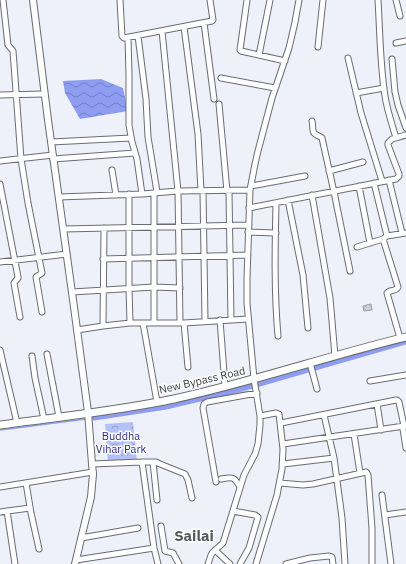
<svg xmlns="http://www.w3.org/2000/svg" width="406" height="564" viewBox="0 0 406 564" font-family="'IBM Plex Sans',sans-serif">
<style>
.park{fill:url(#park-crowns)}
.water{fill:url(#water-waves)}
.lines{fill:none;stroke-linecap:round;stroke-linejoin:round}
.stream{stroke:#8e9df1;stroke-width:1.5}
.canal{stroke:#8e9df1;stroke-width:5}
.building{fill:url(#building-cross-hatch);stroke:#9ea0a8}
.minor-casing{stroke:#6a6c73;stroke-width:7}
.tertiary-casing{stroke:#6a6c73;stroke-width:8}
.secondary-casing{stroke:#6a6c73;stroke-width:9}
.minor{stroke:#fff;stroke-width:5}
.tertiary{stroke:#fff;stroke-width:6}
.secondary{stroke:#fff;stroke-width:7}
.labels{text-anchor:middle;stroke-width:3;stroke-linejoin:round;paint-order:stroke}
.street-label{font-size:11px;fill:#3a3b3e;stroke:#fefefe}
.park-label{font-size:11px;fill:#2b2c8b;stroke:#fefefe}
.district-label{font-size:15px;font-weight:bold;fill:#54555d;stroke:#fefefe}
</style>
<defs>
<pattern id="park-crowns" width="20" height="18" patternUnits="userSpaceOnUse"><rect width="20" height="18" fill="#b4c0f8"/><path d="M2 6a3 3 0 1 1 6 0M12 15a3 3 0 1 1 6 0" fill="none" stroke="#939dca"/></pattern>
<pattern id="water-waves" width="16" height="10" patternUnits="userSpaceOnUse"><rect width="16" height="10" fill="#8e9df1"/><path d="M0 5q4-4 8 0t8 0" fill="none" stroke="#7581c5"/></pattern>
<pattern id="building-cross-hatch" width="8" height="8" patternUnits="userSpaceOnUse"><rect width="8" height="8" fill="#d0d2da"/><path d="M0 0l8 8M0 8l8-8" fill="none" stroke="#b3b5bc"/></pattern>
</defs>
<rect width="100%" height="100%" fill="#eef1f9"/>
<!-- park -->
<path class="park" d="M133,422L137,461L108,463L105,424Z"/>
<!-- water -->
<path class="water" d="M101,79L123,88L128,111L80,119L65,93L63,81Z"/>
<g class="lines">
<!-- stream -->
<path class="stream" d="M0,430L86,419"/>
<!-- canal -->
<path class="canal" d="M94,418L166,407L242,389L406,342"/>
</g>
<!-- building -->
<path class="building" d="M371,304L372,310L364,311L363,306Z"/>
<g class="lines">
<!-- minor casing -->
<g class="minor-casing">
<path id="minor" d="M3,0L8,45L13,51L21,159L28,203L42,273L36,277L42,312
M120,0L122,36L124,38L212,21L213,20L210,0
M247,0L240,50L241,51L285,61
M378,0C380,32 380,65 385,96C387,110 392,124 396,138
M396,0L400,16
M204,23L214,99
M184,27L198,134L201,191
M162,31L178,191L180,323
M138,36L146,99L148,137L157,192
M128,38L129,75V125L132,142L137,159L142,194
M396,43L406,41
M318,47L323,0
M259,55L270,0
M348,58L361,113L382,181
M392,59L395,92L398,105L406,128
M221,78L275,88
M356,93L384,88
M0,95L44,94
M219,104L227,191
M312,121C313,124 312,130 314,133C317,136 320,136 322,138L334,192L350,271
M51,142L131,138
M53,159L135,153
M0,161L53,155
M112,170L116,195
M329,171L363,162
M389,180L402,233
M374,183L387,236
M0,184L18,277V278L14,283L20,317
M251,186L305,176
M359,186L370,243
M203,191L205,321
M229,191L231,320
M154,193V323
M129,194V288L130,323
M312,195L330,298L335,356
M59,197L142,194L178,191L250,190
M288,200L303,275L308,328
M276,203C275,247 274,291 278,336
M249,208L396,179L399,176V174L388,145V143L392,139L406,135
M63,229L249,225
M248,232L276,233
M357,247L383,239
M103,259L248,255
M0,262L67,254
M72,292L154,287L180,288
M220,320L225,386
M143,323L157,402
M184,323L188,367
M103,326L104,228
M77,330L103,326L130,323H184L248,319
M400,338L387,293C390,289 396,292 398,287L383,239L387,236L406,233
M0,350L17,423
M47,354L59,417
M32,356L35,378L44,419
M310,363L317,389
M370,381L406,375
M377,404L381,430
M324,415L334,458L342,518L345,564
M281,423L396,400H397L399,402L404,426L283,444
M405,426L403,428V429L406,448
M354,434L360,473
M142,462L154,548L158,564
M153,462L157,500
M92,464L142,462H156L160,464L185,474L188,480L192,498
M283,464L334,458
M221,479C232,477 234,476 240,487
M216,482L203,408L204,404L207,402L257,393
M26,483L31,513L39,549
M280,483L303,485L313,484L366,472L367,473L368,475L372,528V564
M0,487L93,472
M382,495L391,564
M7,511L15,564
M233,511L255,515L258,517L249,548L240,564
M0,512L30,508
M385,515L406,512
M161,526L165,551L173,553L179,564
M81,538L138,528
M215,550L230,564
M76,560L154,548
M208,564L211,555L213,552L223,543L244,475L255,454L258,444L260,425V416L254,379L247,303V278L250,190L255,164L258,151L272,98L289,48L295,22L299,0
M256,564L277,495L282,469L283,449L279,414L276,413L260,416
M286,564L310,558L329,556L332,557L333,564"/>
</g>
<!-- tertiary casing -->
<g class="tertiary-casing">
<path id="tertiary" d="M33,0L48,120L74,307L88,412L92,464L93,474L91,497L75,564"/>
</g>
<!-- secondary casing -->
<g class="secondary-casing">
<path id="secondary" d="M0,425C58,417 117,411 174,399C252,382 328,356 406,337"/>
</g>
<!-- minor -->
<use href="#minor" class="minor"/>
<!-- tertiary -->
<use href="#tertiary" class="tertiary"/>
<!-- secondary -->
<use href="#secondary" class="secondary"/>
</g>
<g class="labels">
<!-- street labels -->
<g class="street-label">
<text transform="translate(202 380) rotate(-13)" y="4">New Bypass Road</text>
</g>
<!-- park labels -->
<g class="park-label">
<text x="121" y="440">Buddha<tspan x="121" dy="13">Vihar Park</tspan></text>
</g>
<!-- district labels -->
<g class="district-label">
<text x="194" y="541">Sailai</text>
</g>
</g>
</svg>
